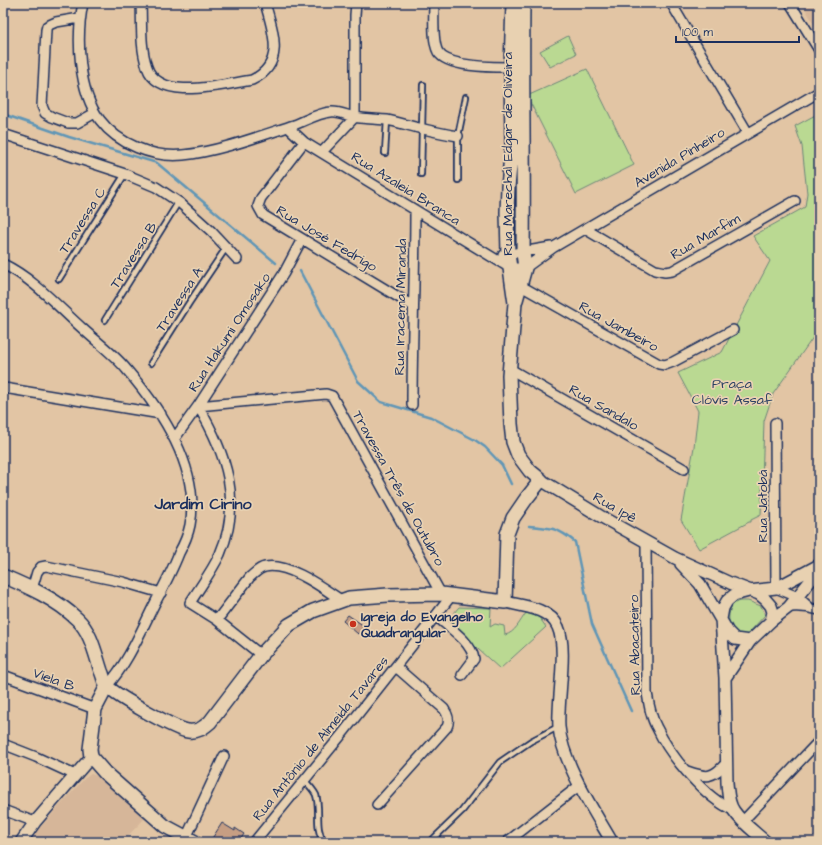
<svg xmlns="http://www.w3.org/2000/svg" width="822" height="845" viewBox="0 0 822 845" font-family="'Architects Daughter',sans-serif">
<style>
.built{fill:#d6b699}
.green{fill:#bad992;stroke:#6a8478}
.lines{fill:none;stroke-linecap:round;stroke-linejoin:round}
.stream{stroke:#6196b6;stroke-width:2.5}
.building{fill:#c69e83;stroke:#1b2f5e}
.service-casing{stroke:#1b2f5e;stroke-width:8}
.minor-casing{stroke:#1b2f5e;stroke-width:12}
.tertiary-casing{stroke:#1b2f5e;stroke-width:14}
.secondary-casing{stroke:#1b2f5e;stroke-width:16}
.service{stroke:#e8d1b1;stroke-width:4.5}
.minor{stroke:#e8d1b1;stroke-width:9}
.tertiary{stroke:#e8d1b1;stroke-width:11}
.secondary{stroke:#e8d1b1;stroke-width:13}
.poi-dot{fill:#c8321e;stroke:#e8d1b1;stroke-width:1.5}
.labels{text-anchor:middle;stroke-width:3.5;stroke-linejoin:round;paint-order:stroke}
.street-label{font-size:14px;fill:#1b2f5e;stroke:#e8d1b1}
.park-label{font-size:14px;fill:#2b4063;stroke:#e8d1b1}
.poi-label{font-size:14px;font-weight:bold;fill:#1b2f5e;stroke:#e8d1b1;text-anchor:start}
.quarter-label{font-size:16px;font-weight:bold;fill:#1b2f5e;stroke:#e8d1b1}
</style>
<rect width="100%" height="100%" fill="#e2c5a4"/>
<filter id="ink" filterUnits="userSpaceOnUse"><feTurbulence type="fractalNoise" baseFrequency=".025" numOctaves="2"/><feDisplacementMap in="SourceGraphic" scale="8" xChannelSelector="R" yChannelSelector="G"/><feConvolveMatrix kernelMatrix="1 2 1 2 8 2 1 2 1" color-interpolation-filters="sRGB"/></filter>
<g filter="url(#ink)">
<!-- built -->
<path class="built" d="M802,3H819V33Z
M91,774L100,777L122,798L146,817L122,842H27L84,779Z"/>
<!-- green -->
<path class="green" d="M568,36L576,54L550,67L540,51Z
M587,69L634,165L576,194L527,96Z
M819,113V329L773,394L764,421L761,515L751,520V522H749L699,549L681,520L694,447L698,411L678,373L722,352L770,261L753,236L805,207L807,193L802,146L795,126Z
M740,601H748L761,606L765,615L746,636C741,636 737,636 734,632C726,624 727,603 740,601Z
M459,607L491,608L490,627L495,624L504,626L505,635C515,633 520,621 526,613L539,617L546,627L500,669L447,621Z"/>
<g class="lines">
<!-- stream -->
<path class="stream" d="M3,114L69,137L157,163L276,263
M300,271L358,381L381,402L431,417L475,440L485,447L502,465L511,484
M529,526C551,528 557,527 575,542L592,624L631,711"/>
</g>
<!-- building -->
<path class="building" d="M348,615L364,626L358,634L343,621Z
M222,823L235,831V828L244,834L239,842H214L211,840Z"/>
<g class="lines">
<!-- service casing -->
<g class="service-casing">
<path id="service" d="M385,153L387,120
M421,174L423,85
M458,180V136L466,97
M59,279L125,174
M105,320L176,206L180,203
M151,363L189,303L226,248
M304,780C308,784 313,789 316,795C321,811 314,828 324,842
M430,842L462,811L500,762L531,741L558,727"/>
</g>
<!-- minor casing -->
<g class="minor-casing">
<path id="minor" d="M83,3C76,37 78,91 100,120C118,144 153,158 183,155C217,152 260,136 294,125C305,121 318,113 331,112C338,111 346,115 354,117C365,119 376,119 387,120C398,122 409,126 419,128C432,131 445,134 458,136
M141,3C142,24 140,47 147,67C159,103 224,84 252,80C286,64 273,31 265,3
M434,3C434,15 432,41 438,52C448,68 495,67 511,67
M671,3L748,133
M790,3L819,50
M80,18L56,22L47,26L46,30L42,106L45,113L52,117L68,123H77L95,113
M288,127L304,142L510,268H525L554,247L819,92
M3,134L125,174L156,187L180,203L211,231L237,259
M304,142L261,198L258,206L263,215L413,306
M322,152L355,117V15L356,3
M585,229L655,270L665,272L672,271L795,201
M503,255L551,247
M3,264C34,279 57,306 83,329C97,342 115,355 127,370C162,411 201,469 190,525C188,535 184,544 179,553C172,571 163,588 154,605C140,633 128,663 107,686
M516,285L521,286L659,364L665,365L673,362L733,330
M510,369L684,469
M4,388L161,414
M412,405C412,340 415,275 415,210
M775,423L776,588L798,597L809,607
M175,438L198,406L284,273L302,239
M646,542L647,693C649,705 651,718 657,728C670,756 705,798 733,810
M32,589L37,572L41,567L46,566L123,582L161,593
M789,607C800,606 809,607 819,610
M436,616C449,628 471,641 474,659L462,675
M217,620L250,577C255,573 259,568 265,567C288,562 323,588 341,600
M261,655L217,620L190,603C200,587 212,571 220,554C243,501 226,453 198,406L326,394L332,396L441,594
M3,675L95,709
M3,744L36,757L75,775
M687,771C707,778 712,779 727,762
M377,805L447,727C450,720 448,715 444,709L396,667
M3,810L35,822
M743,821L819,741
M186,838L224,756
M254,842L343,733L452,595
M507,842L580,785"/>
</g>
<!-- tertiary casing -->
<g class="tertiary-casing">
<path id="tertiary" d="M541,480L600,516L675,558L730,583L759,594L765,599L771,606L773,612L771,621
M681,564L700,584L728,632L735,639L750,641
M505,602C522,606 550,608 558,627C568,649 557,700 559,727C562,762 594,811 612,842
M725,678L750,641L771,621L789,607L819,570
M21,842L35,822L91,757
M766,842C755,832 742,823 734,811C728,803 728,792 727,783L725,678L721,619L723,608L727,601L734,595L749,591L776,588L819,565"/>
</g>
<!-- secondary casing -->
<g class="secondary-casing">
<path id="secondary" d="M516,300L525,268L523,253C524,170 522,86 523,3
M3,576C29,587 56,599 77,619C91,632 95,653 101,671C103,675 104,681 106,685C112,694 177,730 188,731C198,732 203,728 210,722L261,655L289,625L313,611L349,598L388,595L441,594L505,602L507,534L513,518L526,499L541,480L530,471L518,455L513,442L511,424L509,375L515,303L508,254L507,212L508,187L512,145L511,67L513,3
M107,686L95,709L90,749L91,757L105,773L165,826L195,842"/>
</g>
<!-- service -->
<use href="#service" class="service"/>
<!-- minor -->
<use href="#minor" class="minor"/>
<!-- tertiary -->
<use href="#tertiary" class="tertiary"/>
<!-- secondary -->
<use href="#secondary" class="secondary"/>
</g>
</g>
<!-- markers -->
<circle class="poi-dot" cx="353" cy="624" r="4"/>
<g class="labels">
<!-- street labels -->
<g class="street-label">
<text transform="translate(507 154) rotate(-90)" y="5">Rua Marechal Edgar de Oliveira</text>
<text transform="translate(679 157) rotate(-31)" y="5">Avenida Pinheiro</text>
<text transform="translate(406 188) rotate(32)" y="5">Rua Azaleia Branca</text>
<text transform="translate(82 220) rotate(-58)" y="5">Travessa C</text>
<text transform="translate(705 236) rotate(-30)" y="5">Rua Marfim</text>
<text transform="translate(327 238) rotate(31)" y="5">Rua José Fedrigo</text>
<text transform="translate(133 255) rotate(-58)" y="5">Travessa B</text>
<text transform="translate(179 299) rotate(-57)" y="5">Travessa A</text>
<text transform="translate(400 307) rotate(-89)" y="5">Rua Iracema Miranda</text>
<text transform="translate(619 326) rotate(29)" y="5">Rua Jambeiro</text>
<text transform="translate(229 332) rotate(-57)" y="5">Rua Hakumi Omosako</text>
<text transform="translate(604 407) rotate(30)" y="5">Rua Sandalo</text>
<text transform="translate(399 488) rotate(61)" y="5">Travessa Três de Outubro</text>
<text transform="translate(762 506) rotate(-90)" y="5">Rua Jatobá</text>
<text transform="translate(615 507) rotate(30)" y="5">Rua Ipê</text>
<text transform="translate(634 645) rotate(-91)" y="5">Rua Abacateiro</text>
<text transform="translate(54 679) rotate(20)" y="5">Viela B</text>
<text transform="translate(320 738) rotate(-51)" y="5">Rua Antônio de Almeida Tavares</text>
</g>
<!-- park labels -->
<g class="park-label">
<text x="732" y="388">Praça<tspan x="732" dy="16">Clóvis Assaf</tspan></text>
</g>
<!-- poi labels -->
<g class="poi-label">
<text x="361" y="621">Igreja do Evangelho<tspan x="361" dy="16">Quadrangular</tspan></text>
</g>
<!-- quarter labels -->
<g class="quarter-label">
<text x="203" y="509">Jardim Cirino</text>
</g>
</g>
<!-- margin -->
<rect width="822" height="845" fill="none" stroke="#e8d1b1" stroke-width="16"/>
<rect x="8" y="8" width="806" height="829" fill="none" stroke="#1b2f5e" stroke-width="1.5" filter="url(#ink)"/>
<!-- scale -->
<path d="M676 36v6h123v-6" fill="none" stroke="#1b2f5e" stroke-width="2"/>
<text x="682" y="36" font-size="12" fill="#1b2f5e" stroke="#e8d1b1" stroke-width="3" paint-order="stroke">100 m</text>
</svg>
